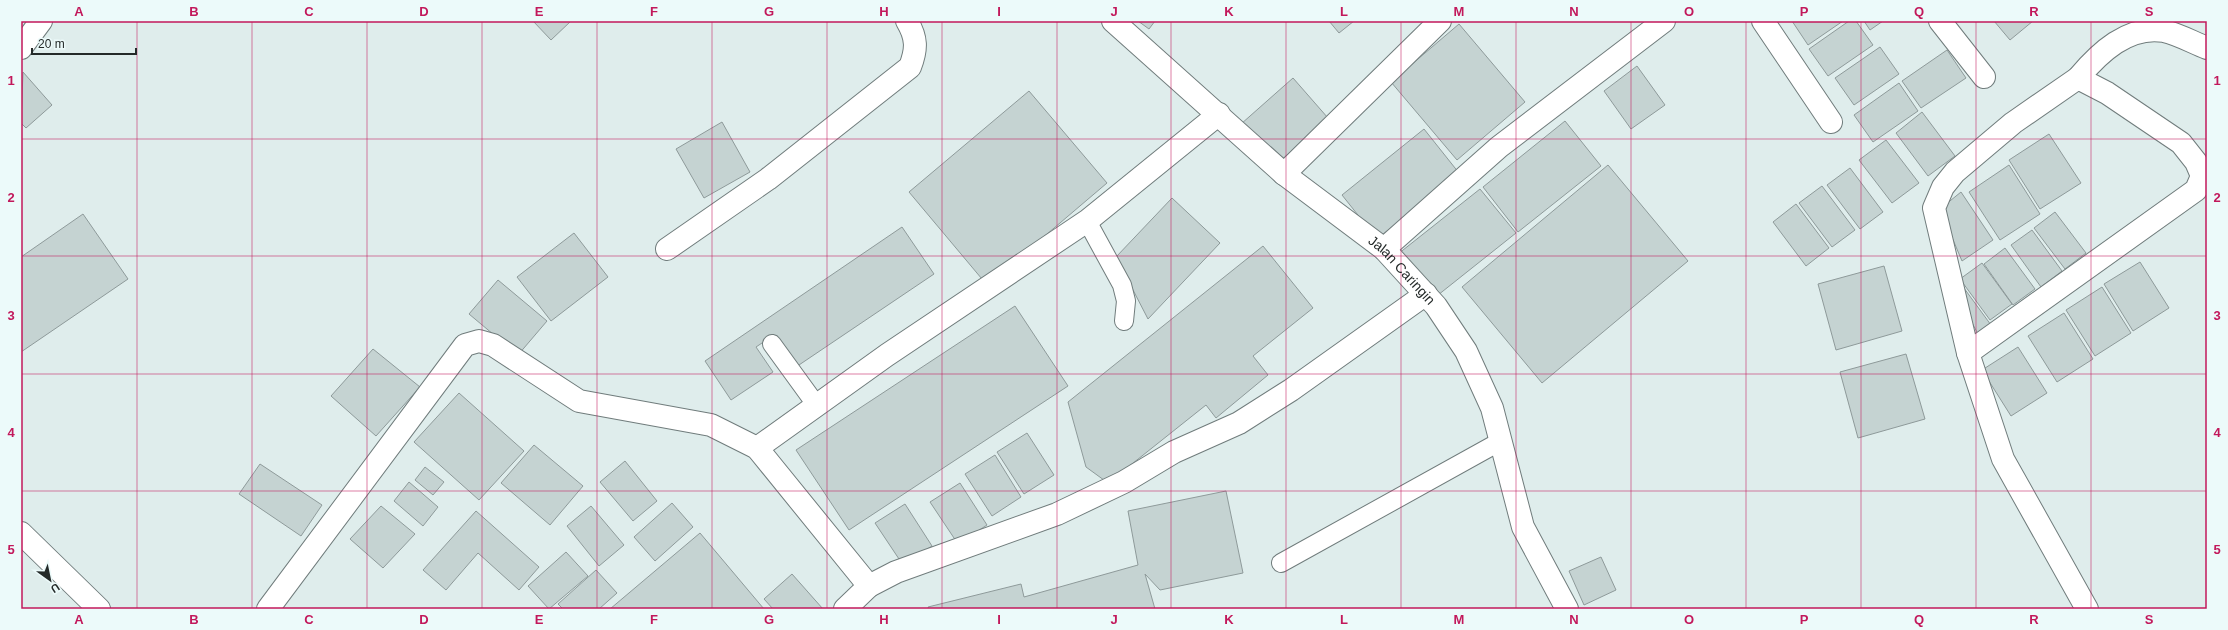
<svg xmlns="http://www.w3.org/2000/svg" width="2228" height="630" viewBox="0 0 2228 630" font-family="Helvetica,sans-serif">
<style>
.building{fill:#c5d3d2;stroke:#8e9a9a}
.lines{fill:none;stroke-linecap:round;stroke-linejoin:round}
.service-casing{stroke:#707c7c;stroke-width:20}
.minor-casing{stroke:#707c7c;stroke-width:24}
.service{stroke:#fff;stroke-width:18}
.minor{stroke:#fff;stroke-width:22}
.grid{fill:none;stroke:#c2185b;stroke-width:1;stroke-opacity:0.55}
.labels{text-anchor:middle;stroke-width:4;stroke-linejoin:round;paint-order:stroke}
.street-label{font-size:14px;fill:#242a29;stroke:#ecfafa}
.neatline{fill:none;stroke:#c2185b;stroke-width:1.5}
.grid-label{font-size:13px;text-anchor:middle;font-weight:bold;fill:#c2185b}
</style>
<rect width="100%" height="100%" fill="#dfedec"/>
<!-- building -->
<path class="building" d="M533,21H571L551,40Z
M1138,21H1155L1149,29Z
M1329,21H1354L1339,33Z
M1792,21H1843L1808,45Z
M1849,21H1856L1873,45L1828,76L1809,49Z
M1864,21H1883L1870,30Z
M1994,21H2033L2010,40Z
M1459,24L1525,102L1457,160L1391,82Z
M1880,47L1899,74L1854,105L1835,78Z
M1947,50L1966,78L1921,108L1902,81Z
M1637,66L1665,105L1631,129L1604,91Z
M23,72L52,105L26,128L21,123Z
M1293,78L1328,118L1277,164L1241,124Z
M1899,83L1918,111L1873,142L1854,115Z
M1029,91L1107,183L987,285L909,192Z
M1922,112L1955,156L1928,176L1896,133Z
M1565,121L1601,166L1518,232L1483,187Z
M722,122L750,172L704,198L676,149Z
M1424,129L1459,173L1377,239L1342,195Z
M2049,134L2081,183L2040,209L2009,160Z
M1886,140L1919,183L1892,203L1859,160Z
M1608,165L1688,261L1542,383L1462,287Z
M2009,165L2040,214L2000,240L1969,192Z
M1850,168L1883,212L1860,229L1827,185Z
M1822,186L1855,230L1832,247L1799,203Z
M1480,189L1516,233L1433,299L1398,254Z
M1961,192L1993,240L1962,261L1940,209Z
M1172,198L1220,243L1148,319L1116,257Z
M1796,204L1829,248L1806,266L1773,222Z
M2055,212L2086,253L2065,269L2034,228Z
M83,214L128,279L21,352V257Z
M902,227L934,274L796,367L774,335L756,347L773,372L731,400L705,361Z
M2032,230L2062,271L2041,287L2011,245Z
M574,233L608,277L551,321L517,277Z
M1263,246L1313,308L1253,356L1268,375L1216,418L1206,405L1108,483L1086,467L1068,402Z
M2005,248L2035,289L2013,305L1984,264Z
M2140,262L2169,308L2133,331L2104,284Z
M1982,263L2012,304L1990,320L1960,279Z
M1884,266L1902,331L1836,350L1818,284Z
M498,280L547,321L518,355L469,314Z
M1961,284L1991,325L1978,334L1955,291Z
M2102,287L2131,333L2095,356L2066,310Z
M1015,306L1068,386L849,530L796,450Z
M2064,313L2093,359L2057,382L2028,336Z
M2018,347L2047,393L2011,416L1982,370Z
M373,349L420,387L376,436L331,396Z
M1906,354L1925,419L1858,438L1840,372Z
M459,393L524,451L479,500L414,442Z
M1027,433L1054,475L1024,494L997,452Z
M534,445L583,486L550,525L501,483Z
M995,455L1021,497L992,516L965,474Z
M625,461L657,501L633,521L600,482Z
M260,464L322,505L301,536L239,494Z
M425,467L444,482L433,495L415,480Z
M409,482L438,507L423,526L394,501Z
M960,483L987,525L958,544L930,502Z
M1226,491L1243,573L1160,590L1145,574L1155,609H929L928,607L1021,584L1024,597L1138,565L1128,511Z
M672,503L693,527L655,561L634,537Z
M905,504L932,546L903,565L875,523Z
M381,506L415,534L383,568L350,539Z
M591,506L624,545L599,566L567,526Z
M476,511L539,567L519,590L478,553L446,590L423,570Z
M700,533L764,609H610Z
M566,552L588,576L549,609L528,586Z
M1601,557L1616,590L1584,605L1569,571Z
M596,570L617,593L599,609H563L558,604Z
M792,574L823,609H773L764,599Z"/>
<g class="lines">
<!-- service casing -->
<g class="service-casing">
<path id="service" d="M1087,221L1122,285L1126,301L1124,321
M772,344L817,406
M1281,563L1501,441"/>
</g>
<!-- minor casing -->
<g class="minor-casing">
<g id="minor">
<path id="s1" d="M1113,21L1284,174L1384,249L1436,306L1466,351L1492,408L1523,527L1567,609"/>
<path d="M1763,21L1831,122"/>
<path d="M1940,21L1984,77"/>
<path d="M21,48L41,21"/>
<path d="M2078,78L2107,93L2181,143L2196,162L2202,176L2196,190L1968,353L1934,208L1943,187L1955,172L2013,123Z"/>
<path d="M2078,78C2099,53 2128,25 2164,31C2178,34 2194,43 2207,48"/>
<path d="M1284,174L1440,21"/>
<path d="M667,249L768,179L910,67C917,49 917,38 907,21"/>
<path d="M1384,249L1499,147L1664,21"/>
<path d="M1968,353L2003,459L2087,609"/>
<path d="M757,448L887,355L1087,221L1219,114"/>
<path d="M21,533L99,609"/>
<path d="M268,609L465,345L479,341L493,345L579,401L711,425L757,448L869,586L896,572L1057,514L1124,482L1174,452L1239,423L1291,390L1426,294"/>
<path d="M845,609L869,586"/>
</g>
</g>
<!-- service -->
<use href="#service" class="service"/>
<!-- minor -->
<use href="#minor" class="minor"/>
</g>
<!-- grid -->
<path class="grid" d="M137,21V609M252,21V609M367,21V609M482,21V609M597,21V609M712,21V609M827,21V609M942,21V609M1057,21V609M1171,21V609M1286,21V609M1401,21V609M1516,21V609M1631,21V609M1746,21V609M1861,21V609M1976,21V609M2091,21V609M21,139H2207M21,256H2207M21,374H2207M21,491H2207"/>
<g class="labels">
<!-- street labels -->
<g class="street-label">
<text dy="5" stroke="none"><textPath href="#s1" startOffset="382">Jalan Caringin</textPath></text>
</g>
</g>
<!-- border -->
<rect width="2228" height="630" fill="none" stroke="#ecfafa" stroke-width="44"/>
<!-- north arrow -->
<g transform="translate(50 580) rotate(147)" stroke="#ecfafa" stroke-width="3" paint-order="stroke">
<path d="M0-3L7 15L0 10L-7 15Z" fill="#242a29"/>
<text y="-6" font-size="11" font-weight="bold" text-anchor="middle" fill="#242a29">U</text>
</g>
<!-- scale -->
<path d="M32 48v6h104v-6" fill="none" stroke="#242a29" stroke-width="2"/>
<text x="38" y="48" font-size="12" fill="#242a29" stroke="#ecfafa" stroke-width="3" paint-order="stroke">20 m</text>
<rect x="22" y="22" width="2184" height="586" class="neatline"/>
<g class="grid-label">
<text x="79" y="16">A</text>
<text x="194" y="16">B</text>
<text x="309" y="16">C</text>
<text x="424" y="16">D</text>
<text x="539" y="16">E</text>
<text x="654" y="16">F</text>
<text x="769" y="16">G</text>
<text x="884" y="16">H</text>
<text x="999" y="16">I</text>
<text x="1114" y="16">J</text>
<text x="1229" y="16">K</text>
<text x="1344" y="16">L</text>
<text x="1459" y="16">M</text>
<text x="1574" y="16">N</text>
<text x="1689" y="16">O</text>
<text x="1804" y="16">P</text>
<text x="1919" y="16">Q</text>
<text x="2034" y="16">R</text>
<text x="2149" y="16">S</text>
<text x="11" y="85">1</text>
<text x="2217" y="85">1</text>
<text x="11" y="202">2</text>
<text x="2217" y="202">2</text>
<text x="11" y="320">3</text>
<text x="2217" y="320">3</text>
<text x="11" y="437">4</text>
<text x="2217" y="437">4</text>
<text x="11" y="554">5</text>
<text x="2217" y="554">5</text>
<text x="79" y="624">A</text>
<text x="194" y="624">B</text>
<text x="309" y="624">C</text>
<text x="424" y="624">D</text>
<text x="539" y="624">E</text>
<text x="654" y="624">F</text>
<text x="769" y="624">G</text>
<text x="884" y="624">H</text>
<text x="999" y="624">I</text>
<text x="1114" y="624">J</text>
<text x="1229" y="624">K</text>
<text x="1344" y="624">L</text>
<text x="1459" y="624">M</text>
<text x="1574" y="624">N</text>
<text x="1689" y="624">O</text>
<text x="1804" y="624">P</text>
<text x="1919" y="624">Q</text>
<text x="2034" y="624">R</text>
<text x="2149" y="624">S</text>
</g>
</svg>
